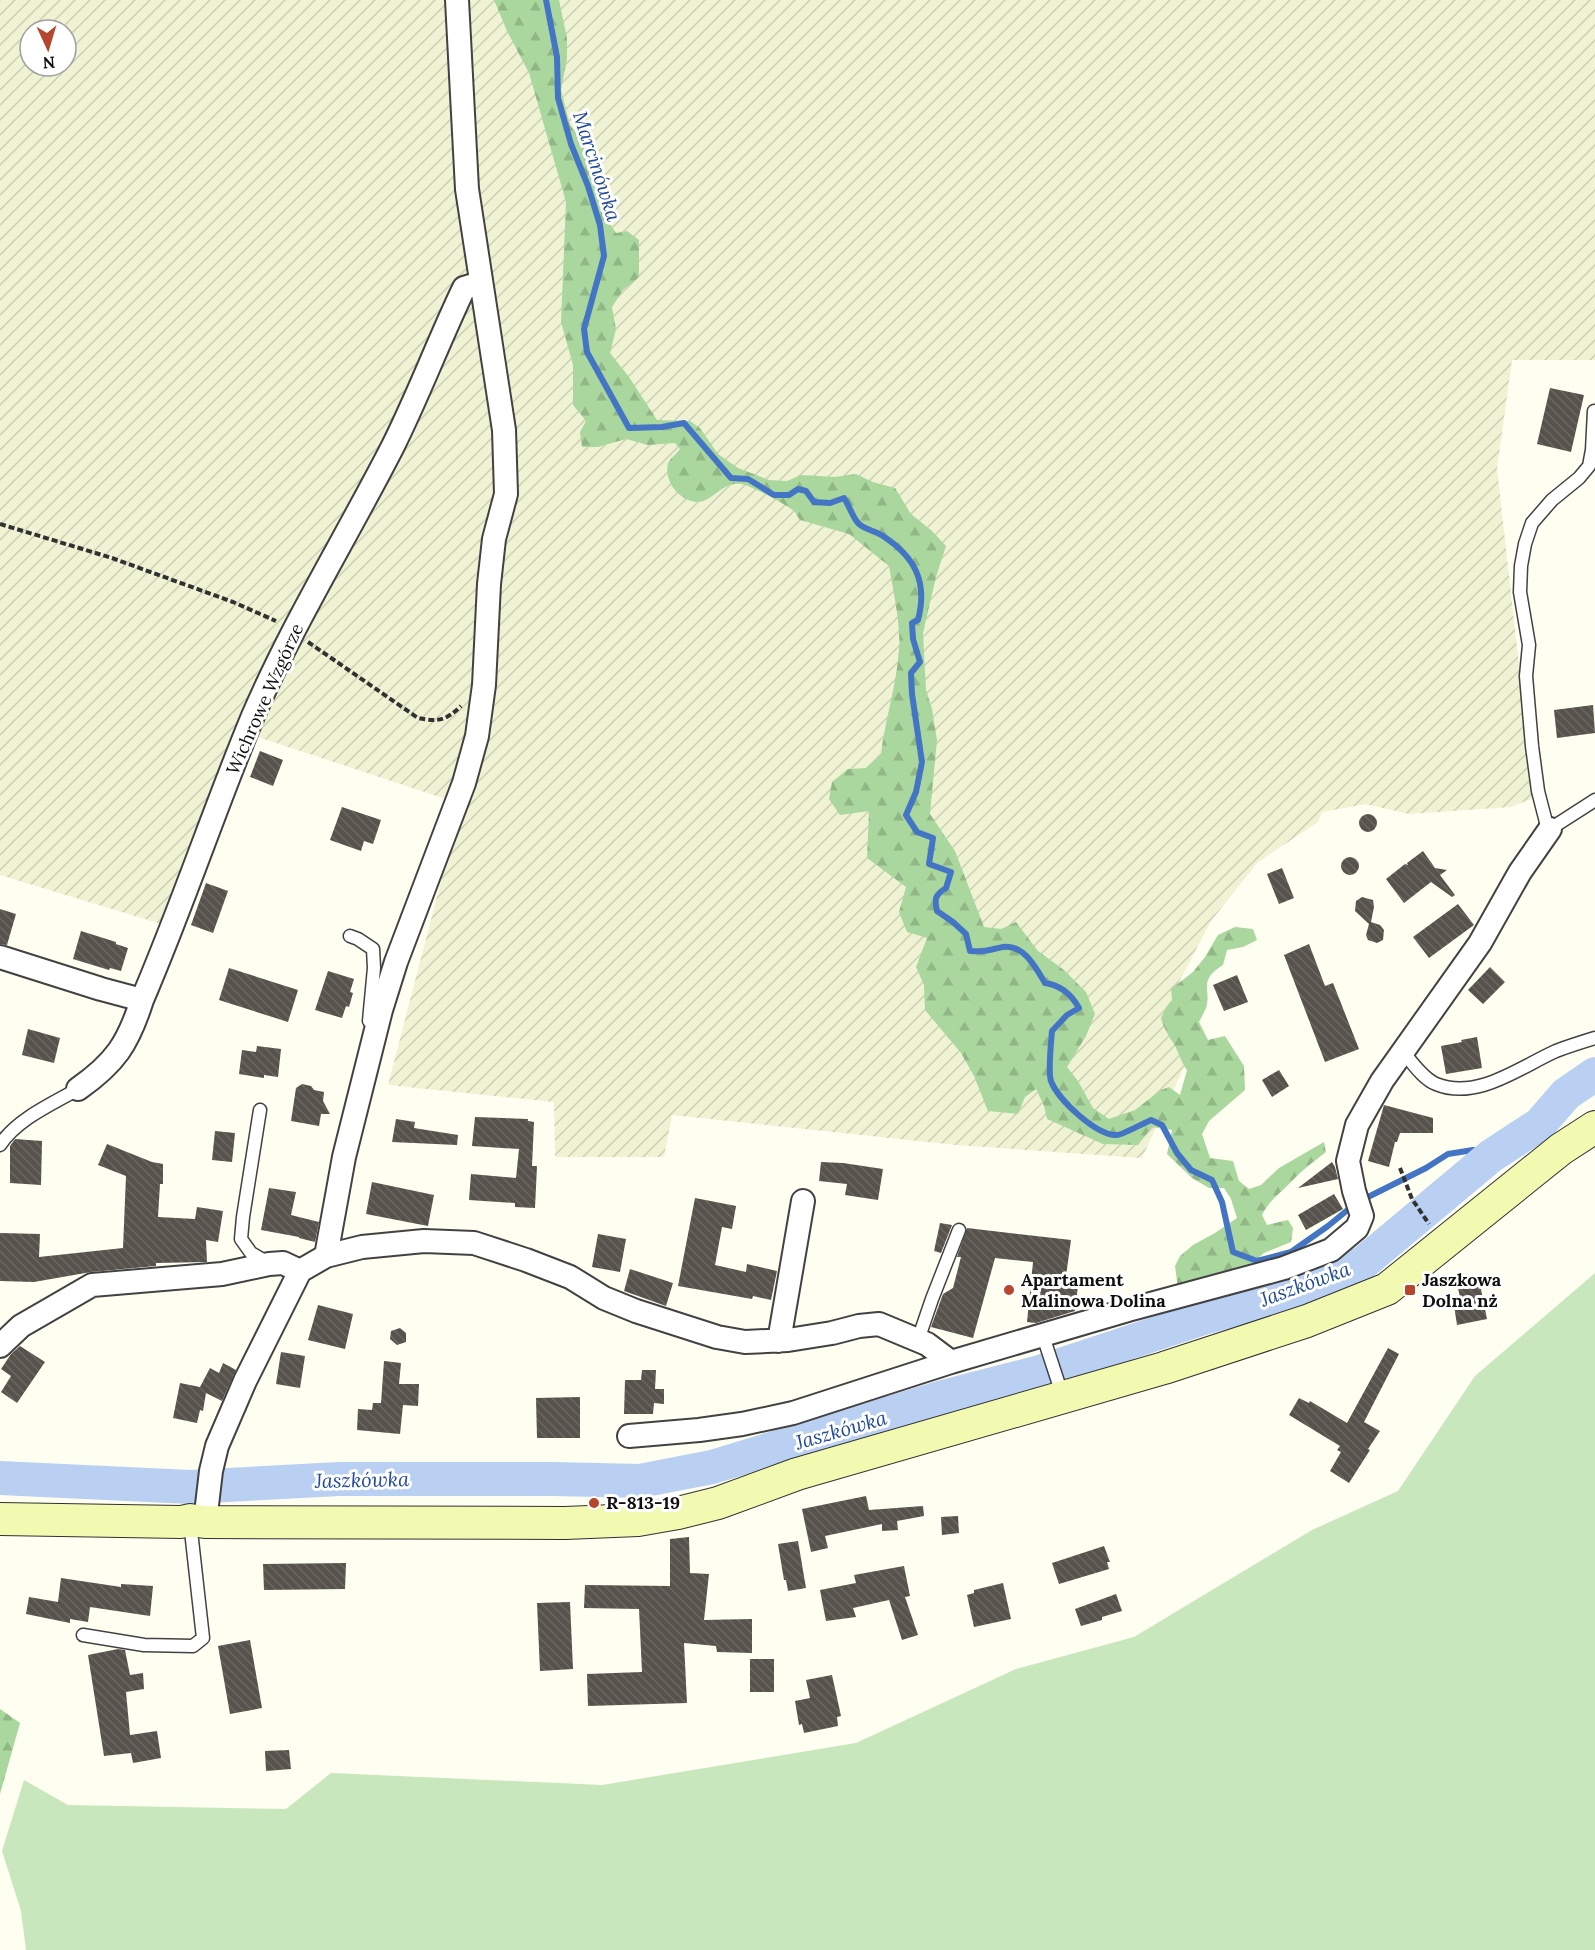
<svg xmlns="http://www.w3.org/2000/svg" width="1595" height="1950" viewBox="0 0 1595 1950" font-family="Lora,serif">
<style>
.farmland{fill:url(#farmland-furrows);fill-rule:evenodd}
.grass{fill:#c9e7bd}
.forest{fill:url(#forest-firs)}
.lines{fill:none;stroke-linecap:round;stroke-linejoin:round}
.stream{stroke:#4475c5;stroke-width:6}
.river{stroke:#b9d0f2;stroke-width:34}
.building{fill:url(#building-back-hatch)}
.lane-casing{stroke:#424242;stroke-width:15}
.street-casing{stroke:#424242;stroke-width:26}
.secondary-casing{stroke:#313131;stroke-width:34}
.path{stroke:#313131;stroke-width:4;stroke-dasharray:6 3;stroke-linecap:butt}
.lane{stroke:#fff;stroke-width:12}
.street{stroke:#fff;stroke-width:22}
.secondary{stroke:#f2fab1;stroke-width:32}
.poi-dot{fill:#b7462f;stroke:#fff;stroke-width:2}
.labels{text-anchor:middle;stroke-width:6;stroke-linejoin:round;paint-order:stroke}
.street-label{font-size:18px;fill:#0f0f0f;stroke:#fff}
.poi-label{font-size:18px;font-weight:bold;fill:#0f0f0f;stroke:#fff;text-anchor:start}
.water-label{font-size:20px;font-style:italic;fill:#1f4999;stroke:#fff}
</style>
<defs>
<pattern id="farmland-furrows" width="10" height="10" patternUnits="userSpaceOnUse" patternTransform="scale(1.5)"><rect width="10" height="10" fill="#eff3d3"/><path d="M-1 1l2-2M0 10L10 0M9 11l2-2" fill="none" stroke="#cccfb4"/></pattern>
<pattern id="forest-firs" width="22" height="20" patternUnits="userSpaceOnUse" patternTransform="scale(1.5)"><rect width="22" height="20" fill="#aad79d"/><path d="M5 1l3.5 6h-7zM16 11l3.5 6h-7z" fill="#91b786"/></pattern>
<pattern id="building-back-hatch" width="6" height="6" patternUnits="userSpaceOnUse" patternTransform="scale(1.5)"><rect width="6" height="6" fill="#57524c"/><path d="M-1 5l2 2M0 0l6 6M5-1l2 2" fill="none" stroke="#6a6661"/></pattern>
</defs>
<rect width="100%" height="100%" fill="#fefef1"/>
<!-- farmland -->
<path class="farmland" d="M0,0H1595V360H1512L1497,469L1534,798L1510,807L1409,814L1366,804L1322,812L1318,822L1258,862L1211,921L1179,982L1198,1037L1142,1158L956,1145L672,1115L664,1157H555L554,1102L388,1085L461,804L252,735L178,929L0,875ZM30,30H66V66H30Z"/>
<!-- grass -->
<path class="grass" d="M1595,1273V1950H26L21,1911L2,1851L24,1780L68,1805L286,1809L331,1773L602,1785L856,1743L1016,1669L1134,1637L1312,1530L1398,1491L1475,1376Z"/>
<!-- forest -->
<path class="forest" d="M494,0H559L567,38V59L561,90L570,125L581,139L591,166L604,215L616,233L627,231L639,240V277L623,290L612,307L616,329L610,353L629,377L657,420L690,421L700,428L718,454L738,468L769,480L787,481L801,475L835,477L856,474L873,482L895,488L911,514L932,531L946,546L936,577L923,633L926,690L932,709L937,740L930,814L955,851L984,927L1001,929L1016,922L1038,951L1064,970L1086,992L1095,1014L1086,1036L1067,1067L1078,1081L1093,1108L1109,1119L1135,1110L1161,1090L1169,1087L1180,1095L1187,1070C1181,1062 1179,1053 1174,1044C1168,1036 1164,1028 1161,1018L1166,1007L1172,1000L1171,989L1193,972L1205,957L1218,935L1235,927L1253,929L1257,940L1243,947L1227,950L1223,965C1197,981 1212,989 1206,1008C1204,1013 1201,1018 1199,1022L1208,1040L1225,1036L1244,1066L1245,1090L1209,1121L1202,1134L1210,1158L1233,1161L1239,1181L1249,1189L1261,1185L1279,1168L1324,1142L1326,1152C1313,1162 1301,1171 1290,1183C1279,1194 1269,1201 1262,1215L1267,1225L1288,1220L1293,1228L1291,1242L1264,1253L1243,1271L1178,1288L1175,1266L1180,1256L1193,1245L1215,1233L1237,1218L1231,1199L1224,1188H1209L1192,1178L1167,1154L1172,1130L1152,1127L1138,1145L1103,1144L1047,1119L1044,1106L1036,1089L1025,1097L1018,1114L988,1111L974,1076L961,1053L925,1010L924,985L916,967L927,938L907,932L899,912L906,887L867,858L869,811L840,815L829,799L832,782L848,769L866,768L881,754C885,719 897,684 899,649C901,625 893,590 889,566L849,534L800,520C798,518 797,515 795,512C789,506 750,485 741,484C723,481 714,500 699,502C681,503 663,482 668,463C670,459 677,453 680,449L675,443L648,445L626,439L598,447H582L580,432L586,421L573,405V365L561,322L566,202L529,73L507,31Z
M0,1709L20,1723L0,1794Z"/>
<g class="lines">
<!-- stream -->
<path class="stream" d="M546,0L557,57L558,98L571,144L588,186L600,225L604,256L584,329L587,352L629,428L662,427L684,423L731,478L748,479L774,495H789L798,489L806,491L814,502L830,503L844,498C849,505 852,516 858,523C863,529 876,531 883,536C915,557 928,582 918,620L912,623L913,639L920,662L911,673L912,694L922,762L916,792L906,815L917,832L933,838L929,864L951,872L946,888C935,895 934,899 937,911L953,922L966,934L970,951C986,952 988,950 1003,947C1024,944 1036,968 1045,983C1061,985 1071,994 1079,1008L1067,1015L1052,1031C1051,1042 1048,1072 1051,1081C1058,1100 1097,1136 1117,1135C1122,1135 1144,1123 1151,1120L1162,1125L1177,1153L1191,1170L1212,1180L1222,1202L1233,1252L1257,1261L1291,1252L1328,1226L1350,1208
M1368,1197L1426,1168L1448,1154L1473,1150L1497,1152"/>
<!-- river -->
<path class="river" d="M0,1478L190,1487L339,1479H554L640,1481L712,1467L943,1397L1040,1372L1203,1318L1264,1301L1330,1278L1363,1263L1491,1156L1540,1124L1566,1094L1595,1074"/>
</g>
<!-- building -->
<path class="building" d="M1550,388L1584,395L1571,452L1537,444Z
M1593,705L1595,733L1557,738L1554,710Z
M260,751L283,760L273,786L250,777Z
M342,807L381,820L373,844L364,841L361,851L330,840Z
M1359 823a9 9 0 1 1 18 0a9 9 0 1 1-18 0Z
M1423,851L1435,868L1447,870L1440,875L1455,895L1452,897L1431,882L1404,903L1386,879L1405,864L1408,865L1407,863Z
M1341 866a9 9 0 1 1 18 0a9 9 0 1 1-18 0Z
M1282,868L1294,898L1279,904L1267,874Z
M206,883L228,891L213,933L191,925Z
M1362,897L1373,900L1374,907L1371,922L1380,925L1384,930L1383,940L1377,943L1368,940L1366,935L1369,924L1355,911L1356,901Z
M1458,904L1474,925L1429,958L1413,937Z
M0,909L16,914L7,945L0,944Z
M81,931L116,942V944L128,948L121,971L110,968L109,970L73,959Z
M1309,944L1325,986L1333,983L1359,1049L1325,1062L1284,955Z
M1490,967L1505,982L1483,1004L1468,990Z
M229,968L298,990L288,1022L219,1000Z
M328,971L354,979L350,992L353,993L349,1007L346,1006L342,1018L315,1010Z
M1237,975L1248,1002L1224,1011L1213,985Z
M28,1029L60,1038L54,1063L22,1055Z
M1477,1037L1482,1068L1446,1074L1441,1046L1462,1042L1461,1040Z
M257,1046L281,1049L278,1077L264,1075V1078L239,1074L242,1050L256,1052Z
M1279,1070L1289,1086L1272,1097L1262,1080Z
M302,1084L311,1086L314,1090L324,1092L323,1101L330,1114H321L319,1126L291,1121L296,1088Z
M1384,1105L1433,1118V1133H1400L1397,1142H1395L1389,1167L1368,1161Z
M475,1117L528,1119V1121L534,1122L532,1166H537L535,1208L515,1207V1203L469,1200L471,1174L516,1178L519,1149L472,1146Z
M396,1119L415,1122L414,1128L458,1135L457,1145L392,1142Z
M215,1131L235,1133L232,1162L212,1160Z
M15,1139L42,1141L41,1185L10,1183V1146Z
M107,1144L152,1162L163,1164V1184H160L158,1217L195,1219L197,1207L223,1211L218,1242L206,1240L207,1262L156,1263V1266L91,1272L34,1282L0,1281V1233L40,1234L39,1257L123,1248L126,1176L98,1165Z
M821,1162L843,1163L883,1169L878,1200L845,1195L847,1184L819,1181Z
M1332,1162L1335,1167L1338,1179L1298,1188Z
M372,1182L434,1195L428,1226L366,1214Z
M269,1188L296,1192L291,1215L319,1222L315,1242L299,1238V1237L261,1230Z
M1334,1194L1343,1209L1306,1230L1298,1215Z
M695,1198L736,1206L732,1229L722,1227L715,1265L746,1272L747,1264L777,1271L771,1300L753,1296L752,1299L678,1286Z
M940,1223L952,1225L941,1253L934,1251Z
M967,1228L1071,1240L1066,1276L1079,1277L1075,1311L1036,1323L1027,1322L1033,1262L995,1258L973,1338L931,1327L943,1294L953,1288L961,1257H957Z
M598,1234L626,1239L620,1272L592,1267Z
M630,1269L673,1283L666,1306L624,1291Z
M1479,1279L1487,1319L1457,1325L1453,1299L1460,1297L1457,1284Z
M318,1305L353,1314L345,1349L308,1340Z
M400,1328L406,1333V1342L397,1345L390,1339L391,1331Z
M20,1346L45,1362L17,1403L1,1392L11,1376L1,1369L11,1354Z
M1388,1348L1399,1354L1364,1422L1380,1431L1368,1449L1370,1450L1349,1483L1330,1471L1341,1452L1337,1450L1340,1446L1289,1415L1299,1398L1309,1403L1310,1401L1347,1423Z
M281,1352L305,1356L300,1388L276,1384Z
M384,1361L401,1363L399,1384H419L418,1406L403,1405L400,1434L357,1430L358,1409L372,1410L373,1403H381Z
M223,1363L236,1370L222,1401L206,1393L203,1411L200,1410L197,1423L173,1418L180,1383L200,1387L210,1368L219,1373Z
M642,1370H656L655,1389H664V1404L654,1403L653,1414H624L625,1380H641Z
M580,1397V1438H537L536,1398Z
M866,1496L869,1510L923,1506L924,1516L897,1521L898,1530L882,1531V1524L825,1536L828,1548L811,1552L802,1509Z
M958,1516L959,1533L942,1535L941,1517Z
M689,1537L690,1573L709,1574L704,1620L752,1619V1653L717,1652L716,1646L684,1643L687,1703L588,1706L587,1674L642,1672L639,1609L584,1608L585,1585L670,1586V1539Z
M798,1541L806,1588L788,1591L786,1580H784L778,1544Z
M1104,1546L1110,1562H1107L1109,1569L1059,1584L1052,1563Z
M346,1563L345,1589L264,1590L263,1564Z
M904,1566L910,1596L905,1597L918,1635L902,1640L889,1600L853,1608L856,1617L826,1621L820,1590L856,1583L854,1575Z
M61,1578L121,1587V1584L153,1586L150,1616L90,1607L88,1622L70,1619V1623L26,1614L29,1597L58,1602Z
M1003,1583L1011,1619L974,1627L967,1595L974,1593V1590Z
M1116,1594L1122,1611L1102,1617V1620L1081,1626L1075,1609Z
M570,1602L573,1669L540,1671L537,1603Z
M250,1640L262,1708L230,1714L218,1646Z
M118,1649L125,1650L130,1675L143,1673L144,1689L126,1692L130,1735L157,1731L161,1758L133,1763L131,1753L104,1756L88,1655Z
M750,1659H774V1692H750Z
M832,1675L841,1716L837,1717L838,1726L804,1733L802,1724L799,1725L795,1701L810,1698L806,1680Z
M289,1750L291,1769L266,1771L265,1751Z"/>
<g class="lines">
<!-- lane casing -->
<g class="lane-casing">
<path id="lane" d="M1594,411L1592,450L1589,466L1579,478L1552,500L1532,523L1525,544L1521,566L1520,592L1529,645L1526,676L1532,746L1538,791L1547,826L1550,829L1595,800
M350,936L358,939L373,949L374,968L369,1021
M1403,1052C1412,1062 1423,1079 1436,1084C1477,1101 1520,1067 1556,1051C1569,1046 1582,1042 1595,1038
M260,1110L243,1217L241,1239L251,1253L268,1263
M0,1145C17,1119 52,1104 78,1089
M1043,1336L1063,1397
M918,1340L932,1299L959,1230
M83,1635L144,1645L193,1646L203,1638L190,1522"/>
</g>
<!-- street casing -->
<g class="street-casing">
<path id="street" d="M0,957L101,989L142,1000C182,907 214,810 253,716C293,623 347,536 393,446C419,394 439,340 464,288L480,283
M78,1089C115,1063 128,1044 142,1000
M326,1256L362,1247L424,1241L474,1243L526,1260L570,1277L604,1298L636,1311L717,1337L745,1342L788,1340L832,1333L859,1326L879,1324L927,1344L951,1362
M779,1341L803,1201
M0,1346L21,1326L92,1285L222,1274L269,1264L283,1263L300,1271
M629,1436L699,1430L742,1424L793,1413L951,1362L1128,1310L1284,1268L1331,1250L1357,1228L1362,1216L1354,1191L1348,1161L1357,1125L1382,1081L1480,943L1520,872L1550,829
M205,1522L211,1471L217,1446L245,1381L300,1271L326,1256L344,1157L381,1010L396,962L464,783L477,736L484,685L489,584L494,539L506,494L504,430L467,189L457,0"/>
</g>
<!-- secondary casing -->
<g class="secondary-casing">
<path id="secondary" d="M0,1519L181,1522L190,1520L205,1522L565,1523L638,1520L678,1513L718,1503L797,1474L1164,1368L1307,1321L1387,1289L1561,1149L1595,1127"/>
</g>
<!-- path -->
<path class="path" d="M0,524L112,558L233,602L276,621
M308,642L418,718C439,722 445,721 461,706
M1400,1168L1412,1199L1429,1224"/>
<!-- lane -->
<use href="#lane" class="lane"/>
<!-- street -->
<use href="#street" class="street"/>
<!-- secondary -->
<use href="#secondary" class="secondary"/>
</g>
<!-- markers -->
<g class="poi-dot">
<circle cx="1009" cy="1290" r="6"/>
<rect x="1404" y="1284" width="12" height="12" rx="3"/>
<circle cx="594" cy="1503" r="6"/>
</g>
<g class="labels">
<!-- street labels -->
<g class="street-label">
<text transform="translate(265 699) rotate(-66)" y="6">Wichrowe Wzgórze</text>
</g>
<!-- poi labels -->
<g class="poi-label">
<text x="1021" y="1286">Apartament<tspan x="1021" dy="21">Malinowa Dolina</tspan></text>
<text x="1422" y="1286">Jaszkowa<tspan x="1422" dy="21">Dolna nż</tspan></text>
<text x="606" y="1509">R-813-19</text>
</g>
<!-- water labels -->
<g class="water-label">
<text transform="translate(597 166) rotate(72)" y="7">Marcinówka</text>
<text transform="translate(1305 1284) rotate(-20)" y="7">Jaszkówka</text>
<text transform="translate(841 1430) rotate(-16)" y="7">Jaszkówka</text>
<text transform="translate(362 1480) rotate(-1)" y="7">Jaszkówka</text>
</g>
</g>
<!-- north arrow -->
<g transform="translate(48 48) rotate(176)"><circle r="28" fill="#ffffff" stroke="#9f9f9f" stroke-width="1.5"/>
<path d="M0-4.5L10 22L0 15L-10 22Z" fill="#b7462f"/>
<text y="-9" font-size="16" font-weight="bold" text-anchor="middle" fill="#0f0f0f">N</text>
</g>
</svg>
